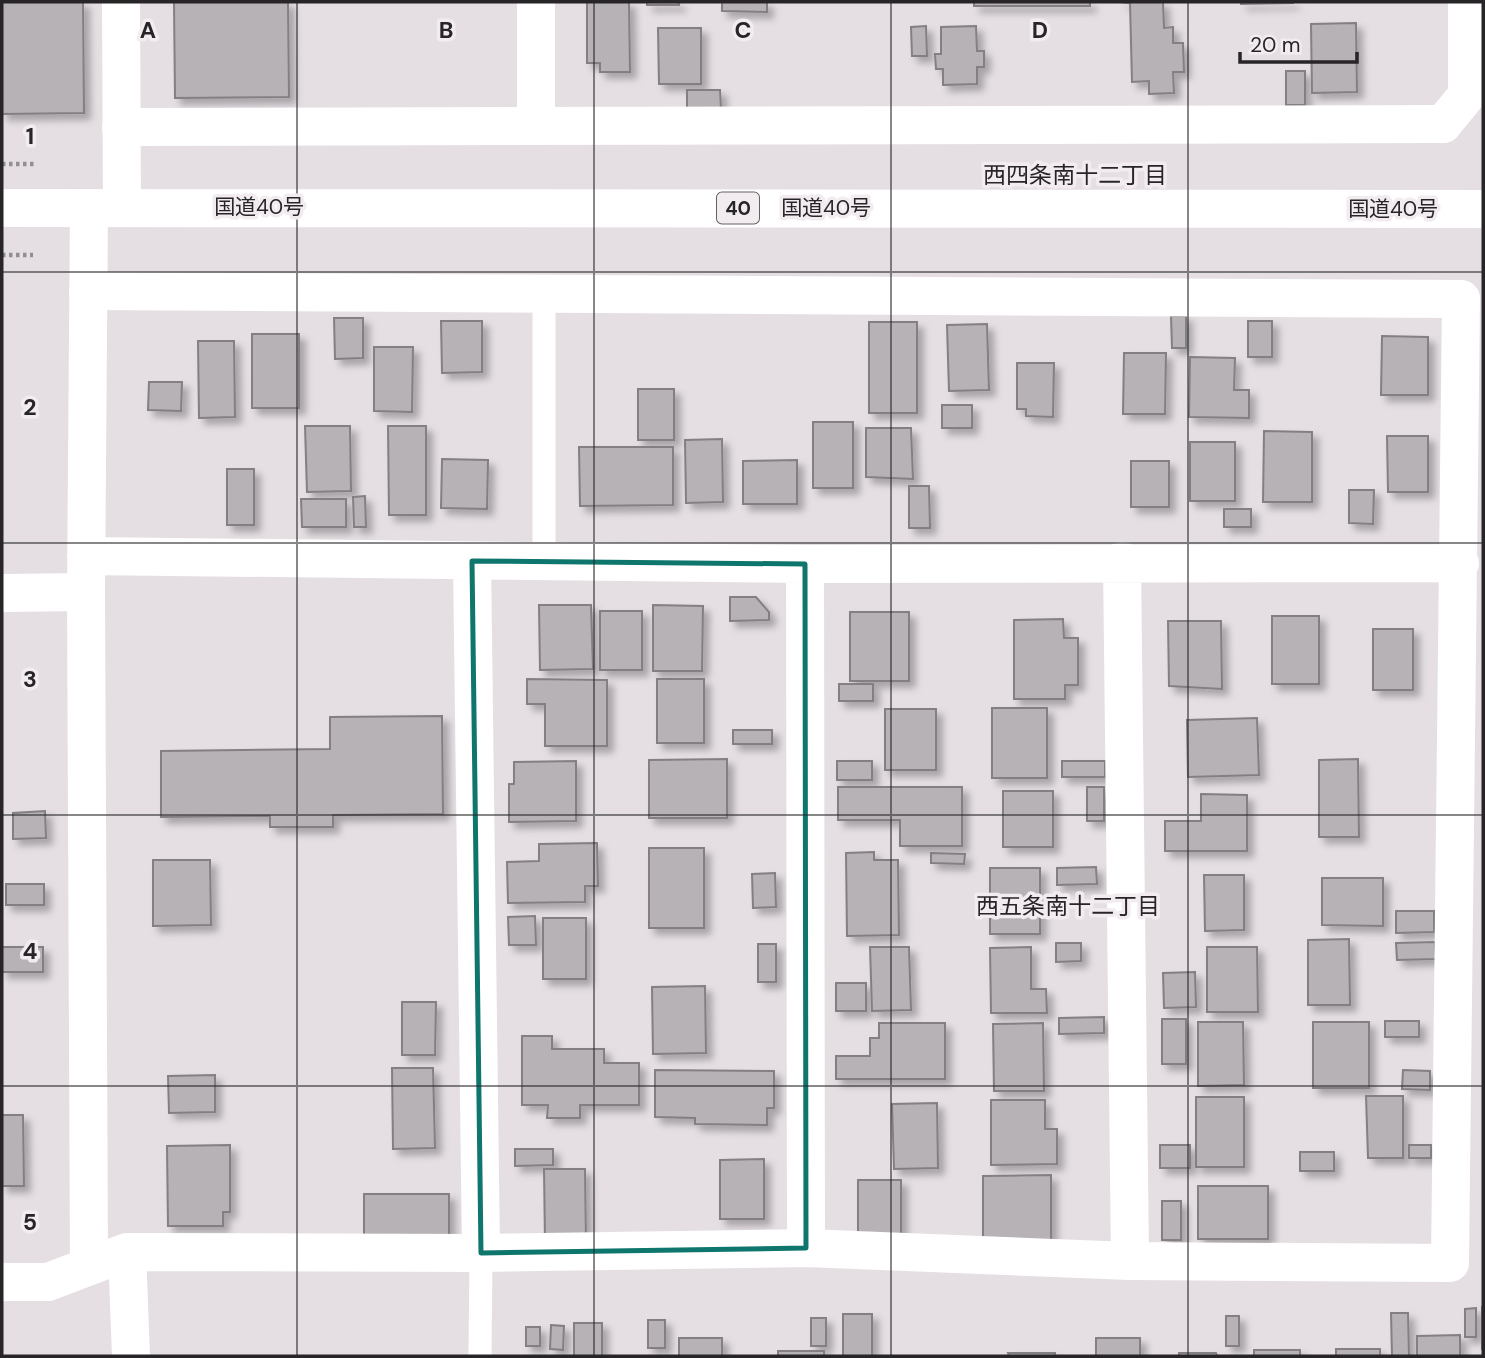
<svg xmlns="http://www.w3.org/2000/svg" width="1485" height="1358" viewBox="0 0 1485 1358" font-family="'DM Sans','Noto Sans JP',sans-serif">
<style>
.building{fill:#b7b2b6;stroke:#847f83;stroke-width:2;filter:url(#shadow)}
.lines{fill:none;stroke-linecap:round;stroke-linejoin:round}
.path{stroke:#938e92;stroke-width:4.5;stroke-dasharray:3.5 3.5;stroke-linecap:butt}
.service{stroke:#fff;stroke-width:23}
.minor{stroke:#fff;stroke-width:38}
.tertiary{stroke:#fff;stroke-width:38}
.trunk{stroke:#fff;stroke-width:38}
.marked{fill:none;stroke:#0f766e;stroke-width:5;stroke-linejoin:round}
.grid{fill:none;stroke:#272527;stroke-width:2;stroke-opacity:0.55}
.labels{text-anchor:middle;stroke-width:7;stroke-linejoin:round;paint-order:stroke}
.shield{fill:#f2ecf1;stroke:#646164;stroke-width:2}
.shield-label{font-size:19px;font-weight:bold;fill:#272527}
.street-label{font-size:21px;fill:#272527;stroke:#f2ecf1}
.neighbourhood-label{font-size:23px;fill:#272527;stroke:#f2ecf1}
.grid-label{font-size:23px;text-anchor:middle;font-weight:bold;fill:#272527;stroke:#f2ecf1;stroke-width:7;stroke-linejoin:round;paint-order:stroke}
</style>
<defs>
<filter id="shadow"><feDropShadow dx="6" dy="6" stdDeviation="3.5" flood-color="#0004"/></filter>
</defs>
<rect width="100%" height="100%" fill="#e5dfe4"/>
<!-- building -->
<path class="building" d="M2,2H83L84,113L2,114Z
M174,2H288L289,97L175,98Z
M587,2H629L630,72H600V63H587Z
M647,2H679V5H647Z
M722,2H767V12L722,11Z
M974,2H1090V6H974Z
M1119,2H1163L1164,28L1173,27V43H1183L1184,72H1173L1174,93L1149,94V81L1132,82L1130,3Z
M1241,2H1293V3L1241,4Z
M1356,23L1357,92L1312,93L1311,24Z
M926,26L927,56H912L911,27Z
M976,26L977,51H984V67H977V84L943,85V69H936L935,54H941V27Z
M658,28H701V84H659Z
M1286,71H1305V105H1286Z
M687,90H720L721,109H687Z
M1171,316H1186V348H1172Z
M334,318H363V358L335,359Z
M441,321H482V372L442,373Z
M1248,321H1272V357H1248Z
M869,322H917V413H869Z
M987,324L989,390L949,391L947,325Z
M252,334H299V408H252Z
M1382,336L1428,337V395H1381Z
M198,341H234L235,417L199,418Z
M374,347H413L412,412L374,411Z
M1124,353H1166L1165,414H1123Z
M1190,357L1235,358L1234,390H1249V418L1189,417Z
M1017,363H1054L1053,417L1026,416V409H1017Z
M149,382H182L181,411L148,410Z
M638,389H674V440H638Z
M942,405H972V428H942Z
M813,422H853V488H813Z
M305,426H350L351,491L307,492Z
M388,426H426V515H389Z
M866,428H911L913,479L866,477Z
M1264,431L1312,432V502H1263Z
M1387,436H1428V492H1388Z
M722,439L723,502L686,503L685,440Z
M1190,442H1235V501H1190Z
M579,447H673V505L580,506Z
M442,459L488,460L487,509L441,508Z
M797,460V504H743V461Z
M1131,461H1169V507H1131Z
M227,469H254V525H227Z
M909,486H929L930,528H909Z
M1349,490H1374L1373,524L1349,523Z
M365,496L366,527H354L353,497Z
M301,499H346V527H302Z
M1224,509H1251V527H1224Z
M730,597H756L769,612V620L730,621Z
M539,605H591L593,669L540,670Z
M653,605L703,606L702,671H653Z
M600,611H642V670H600Z
M850,612H909V681H850Z
M1272,616H1319V684H1272Z
M1063,619L1064,638H1078V685H1065V699H1014V620Z
M1168,621H1221L1222,689L1169,686Z
M1373,629H1413V690H1373Z
M527,679L607,680V746H545V704H527Z
M657,679H704V743H657Z
M839,684H873V701H839Z
M992,708H1047V778H992Z
M885,709H936V770H885Z
M442,716L443,814L333,815V827H270V816L161,817V751L330,749V717Z
M1257,718L1259,775L1188,777L1187,720Z
M733,730H772V744H733Z
M727,759V818H649V760Z
M1358,759L1359,837H1319V760Z
M576,761V821L509,822V784H514V762Z
M837,761H872V780H837Z
M1062,761H1105V777H1062Z
M838,787H962V846H900V820H838Z
M1087,787H1104V821H1087Z
M1003,791H1053V847H1003Z
M1201,794L1247,795V851H1165V821H1201Z
M45,811L46,838L13,839V813Z
M597,843L598,886H585V902L508,903L507,862L539,861V844Z
M649,848H704V928H649Z
M874,852V860H898L899,935L847,936L846,853Z
M931,853L965,854L964,864L931,863Z
M153,860H210L211,925L153,926Z
M1096,867L1097,884L1057,885V868Z
M990,868H1040V934H990Z
M775,873L776,907L753,908L752,874Z
M1204,875H1244V930L1205,931Z
M1322,878H1383V926L1322,925Z
M6,884H44V905H6Z
M1396,911H1434V932L1396,933Z
M535,916L536,945H509L508,917Z
M543,918H586V979H543Z
M1349,939L1350,1005H1308V940Z
M1435,942L1436,959L1397,960L1396,943Z
M1056,943H1081V961L1056,962Z
M758,944H776V982H758Z
M2,947H43V972H2Z
M870,947H909L911,1010L872,1011Z
M1031,947V989H1046L1047,1013H991L990,948Z
M1207,947H1257L1258,1012H1207Z
M1195,972L1196,1007L1164,1008L1163,973Z
M836,983H866V1011H836Z
M705,986L706,1053L653,1054L652,987Z
M402,1002H436L435,1055H402Z
M1104,1017V1033L1059,1034V1018Z
M1162,1019H1186V1064H1162Z
M1385,1021H1419V1037H1385Z
M1198,1022H1243L1244,1085L1198,1086Z
M1313,1022H1369V1088H1313Z
M879,1023H945V1079H836V1056H870V1038H879Z
M1043,1023L1044,1091H994L993,1024Z
M522,1036H552V1049H604V1063H639V1105H580V1118H547L548,1105H522Z
M392,1068H433L435,1148L393,1149Z
M655,1070L774,1071V1108H767V1125L695,1124V1118L655,1117Z
M1403,1070L1430,1071V1090L1402,1089Z
M215,1075V1112L169,1113L168,1076Z
M1366,1096H1403V1158H1368Z
M1196,1097H1244V1167H1196Z
M991,1100H1045V1129H1057V1164L991,1165Z
M937,1103L938,1168L894,1169L892,1104Z
M2,1115H23L24,1186H2Z
M230,1145V1212H223V1226H168L167,1146Z
M1160,1145H1190V1168H1160Z
M1409,1145H1431V1158H1409Z
M515,1149H553V1165L515,1166Z
M1300,1152H1334V1171H1300Z
M764,1159V1219H720V1160Z
M544,1169H585L586,1243H545Z
M1051,1175V1242H983V1176Z
M858,1180H901V1237L858,1232Z
M1198,1186H1268V1239H1198Z
M364,1194H449V1242L364,1241Z
M1162,1201H1181V1240H1162Z
M1482,1307H1483V1349H1482Z
M1476,1308V1337H1465V1309Z
M1391,1313H1408L1409,1356H1392Z
M843,1314H872V1356H843Z
M1226,1316H1239V1346H1226Z
M811,1318H826V1346H811Z
M648,1320H665V1348H648Z
M574,1323H602V1356H574Z
M551,1325L564,1326L563,1350L550,1349Z
M526,1327H540V1346H526Z
M1460,1335V1356H1417V1336Z
M679,1338H722V1356H679Z
M1096,1338H1140V1356H1096Z
M1336,1349H1380V1356H1336Z
M1254,1350H1300V1356H1254Z
M778,1351H824V1356H778Z
M1008,1353H1055V1356H1009Z
M1179,1353H1216L1217,1356H1179Z"/>
<g class="lines">
<!-- path -->
<path class="path" d="M2,164H34
M2,255H33"/>
<!-- service -->
<path class="service" d="M544,562V294
M480,1356L481,1253"/>
<!-- minor -->
<path class="minor" d="M121,2L122,207
M536,2V125
M1443,124L1467,95V2
M89,208L86,592L89,1266
M86,556L805,564L1460,563
M472,561L481,1253
M1122,561L1130,1261
M805,564L806,1248
M2,593L86,592
M127,1252L131,1356
M2,1282H48L127,1252L481,1253L806,1248L1130,1261L1450,1263L1461,299"/>
<!-- tertiary -->
<path class="tertiary" d="M121,127L1443,124
M88,291L1461,299"/>
<!-- trunk -->
<path class="trunk" d="M2,208L1483,209"/>
</g>
<!-- marked area -->
<path class="marked" d="M472,561L805,564L806,1248L481,1253Z"/>
<!-- grid -->
<path class="grid" d="M297,2V1356M594,2V1356M891,2V1356M1188,2V1356M2,272H1483M2,543H1483M2,815H1483M2,1086H1483"/>
<g class="labels">
<!-- shield labels -->
<rect class="shield" x="717" y="192.5" width="42" height="31" rx="5"/>
<g class="shield-label">
<text x="738" y="215">40</text>
</g>
<!-- street labels -->
<g class="street-label">
<text x="259" y="214">国道40号</text>
<text x="826" y="215">国道40号</text>
<text x="1393" y="216">国道40号</text>
</g>
<!-- neighbourhood labels -->
<g class="neighbourhood-label">
<text x="1075" y="183">西四条南十二丁目</text>
<text x="1068" y="914">西五条南十二丁目</text>
</g>
</g>
<g class="grid-label">
<text x="148" y="38">A</text>
<text x="446" y="38">B</text>
<text x="743" y="38">C</text>
<text x="1040" y="38">D</text>
<text x="30" y="144">1</text>
<text x="30" y="415">2</text>
<text x="30" y="687">3</text>
<text x="30" y="959">4</text>
<text x="30" y="1230">5</text>
</g>
<!-- border -->
<rect width="1485" height="1358" fill="none" stroke="#272527" stroke-width="7"/>
<!-- scale -->
<path d="M1240 52v10h117v-10" fill="none" stroke="#272527" stroke-width="3.5"/>
<text x="1250" y="52" font-size="21" fill="#272527" stroke="#f2ecf1" stroke-width="5" paint-order="stroke">20 m</text>
</svg>
